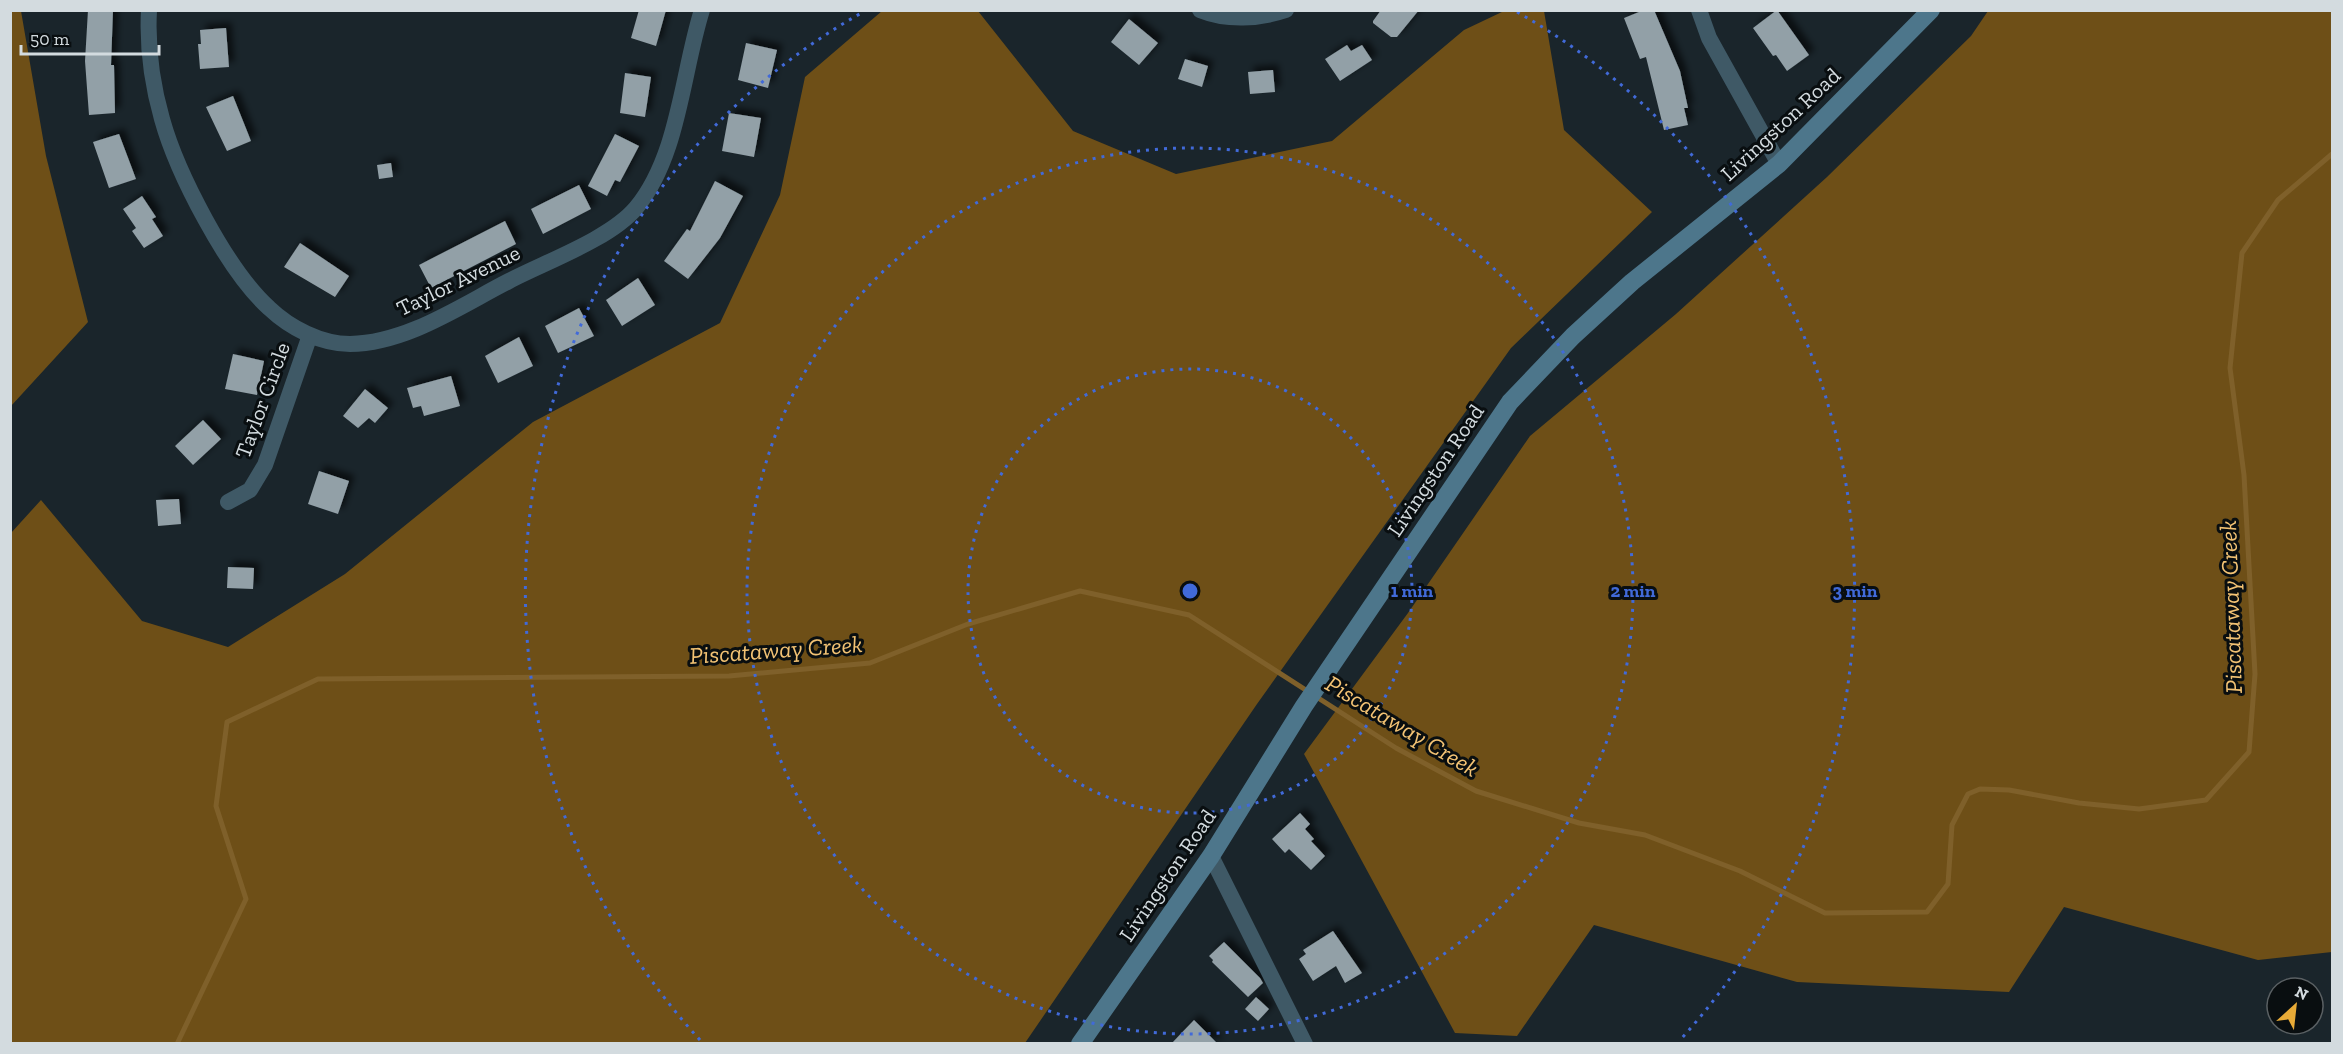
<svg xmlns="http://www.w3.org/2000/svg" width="2343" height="1054" viewBox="0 0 2343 1054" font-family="'Zilla Slab',serif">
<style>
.forest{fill:#6e4f17}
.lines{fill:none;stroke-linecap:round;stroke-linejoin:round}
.stream{stroke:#7f602a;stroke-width:5}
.building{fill:#92a0a7;filter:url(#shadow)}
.street{stroke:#3f5966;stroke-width:16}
.secondary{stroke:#4d768b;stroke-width:18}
.ring{fill:none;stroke:#416ad9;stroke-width:3;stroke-dasharray:3 6}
.labels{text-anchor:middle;stroke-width:6;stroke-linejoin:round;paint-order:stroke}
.street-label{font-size:22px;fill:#d3dbdf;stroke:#090e10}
.water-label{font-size:24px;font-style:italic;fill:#f3c374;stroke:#090e10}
.centre{fill:#416ad9;stroke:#090e10;stroke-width:3}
.ring-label{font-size:18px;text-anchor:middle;font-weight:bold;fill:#416ad9;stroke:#090e10;stroke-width:6;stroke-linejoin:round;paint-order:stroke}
</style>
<defs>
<filter id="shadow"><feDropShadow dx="5.5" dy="-5.5" stdDeviation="3" flood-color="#0009"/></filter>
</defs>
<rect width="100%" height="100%" fill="#1a252b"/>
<!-- forest -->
<path class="forest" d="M21,11L46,156L88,322L11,406L10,11Z
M882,11H978L1073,131L1176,174L1332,141L1464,30L1504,11H1544L1564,130L1652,212L1511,348L1257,704L1025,1043H11V533L41,500L142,621L228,647L345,574L533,422L720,323L780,195L805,77Z
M1988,11H2332V952L2258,960L2064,907L2009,992L1797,982L1594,925L1517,1036L1455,1033L1304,754L1408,613L1530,436L1676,314L1827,177L1971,36Z"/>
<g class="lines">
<!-- stream -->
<path class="stream" d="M177,1044L246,899L216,806L227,722L318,679L729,676L870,663L968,624L1080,591L1189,615L1396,748L1476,791L1579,823L1645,835L1740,871L1825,913L1927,912L1948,884L1952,825L1968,794L1980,789L2009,790L2079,803L2139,809L2206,800L2249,752L2255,674L2244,475L2230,368L2242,253L2278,200L2332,154"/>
</g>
<!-- building -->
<path class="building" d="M88,10H113L111,65H114L115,113L89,115L85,61Z
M639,10H666L656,46L631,38Z
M1381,10H1419L1397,37H1391L1373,23V21Z
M1644,10H1654L1680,71L1688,108H1684L1688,125L1664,130L1646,57L1640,59L1624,18Z
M1777,10L1809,55L1787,71L1776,55L1773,56L1753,28Z
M1129,19L1158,43L1139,65L1111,42Z
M226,28L229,67L200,69L198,44H201L200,30Z
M746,43L777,50L768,88L738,80Z
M1347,45L1351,51L1362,45L1372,60L1340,81L1325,59Z
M1185,59L1208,66L1202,87L1178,79Z
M1273,70L1275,92L1250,94L1248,72Z
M625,73L651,77L645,117L620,113Z
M233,96L251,141L227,151L206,107Z
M729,113L761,118L754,157L722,151Z
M119,134L136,179L109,188L93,142Z
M615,134L639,146L620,182L615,180L607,196L588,186Z
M391,163L393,177L379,179L377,165Z
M715,181L743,196L720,238L688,279L664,261L687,229L690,231Z
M579,185L591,209L543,234L531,209Z
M142,196L156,217L152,219L163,236L144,248L132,231L136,228L123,209Z
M505,221L516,244L431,288L419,265Z
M300,243L349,276L335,297L284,267Z
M638,278L655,305L622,326L606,300Z
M579,308L594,336L558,353L545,326Z
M519,337L533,366L498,383L485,356Z
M233,354L264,361L257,395L225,389Z
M451,376L460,406L424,416L421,406L413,408L407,388Z
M365,389L388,408L375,423L369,418L358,428L343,416Z
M203,420L221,439L193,465L175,446Z
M319,471L349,481L338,514L308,504Z
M179,499L181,524L158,526L156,500Z
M228,567L254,568L253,589L227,588Z
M1300,813L1310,824L1305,829L1314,839L1311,841L1325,856L1311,870L1289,849L1285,853L1272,839Z
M1333,931L1362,973L1345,983L1336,966L1313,981L1299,959L1306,954L1303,950Z
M1224,942L1260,978L1263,983L1248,997L1212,962L1213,960L1209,956Z
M1256,997L1269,1009L1258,1021L1245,1009Z
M1194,1020L1218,1044H1171Z"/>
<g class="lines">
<!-- street -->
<path class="street" d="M149,10C147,47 152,84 162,119C177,173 227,270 269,308C290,328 321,344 350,344C407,343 460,306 509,281C545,262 610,239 636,208C679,156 682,73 702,10
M1200,10C1227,21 1259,19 1286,10
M1699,10L1709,38L1779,164
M228,502L250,490L265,465L310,335
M1211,856L1305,1044"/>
<!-- secondary -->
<path class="secondary" d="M1080,1044L1211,856L1304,706L1510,402L1573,336L1632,282L1779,164L1931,10"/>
</g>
<!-- distance rings -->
<g class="ring">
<circle cx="1190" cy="591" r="222"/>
<circle cx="1190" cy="591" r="443"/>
<path d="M700 1040A665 665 0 0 1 863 12M1517 12A665 665 0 0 1 1680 1040"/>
</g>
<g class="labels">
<!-- street labels -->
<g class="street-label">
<text transform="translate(1780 124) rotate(-43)" y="8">Livingston Road</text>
<text transform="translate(458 280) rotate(-26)" y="8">Taylor Avenue</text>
<text transform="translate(262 400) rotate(-70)" y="8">Taylor Circle</text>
<text transform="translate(1435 470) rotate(-56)" y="8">Livingston Road</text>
<text transform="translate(1167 875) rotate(-56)" y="8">Livingston Road</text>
</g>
<!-- water labels -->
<g class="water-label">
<text transform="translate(2231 607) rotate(-92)" y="8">Piscataway Creek</text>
<text transform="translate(776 650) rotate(-4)" y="8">Piscataway Creek</text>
<text transform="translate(1402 726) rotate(31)" y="8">Piscataway Creek</text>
</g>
</g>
<circle cx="1190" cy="591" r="9" class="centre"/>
<g class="ring-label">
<text x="1412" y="597">1 min</text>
<text x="1633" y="597">2 min</text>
<text x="1855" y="597">3 min</text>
</g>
<!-- border -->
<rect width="2343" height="1054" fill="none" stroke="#d3dbdf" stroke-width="24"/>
<!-- north arrow -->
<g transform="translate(2295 1006) rotate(27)"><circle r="28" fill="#090e10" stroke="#5a6063" stroke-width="1.5"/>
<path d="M0-4.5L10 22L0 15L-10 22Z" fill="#e8ab37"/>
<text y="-9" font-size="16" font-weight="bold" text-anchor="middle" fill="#d3dbdf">N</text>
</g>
<!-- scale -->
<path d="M21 45v9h138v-9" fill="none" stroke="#d3dbdf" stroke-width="3"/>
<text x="30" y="45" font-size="18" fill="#d3dbdf" stroke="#090e10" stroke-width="4.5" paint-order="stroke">50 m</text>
</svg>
